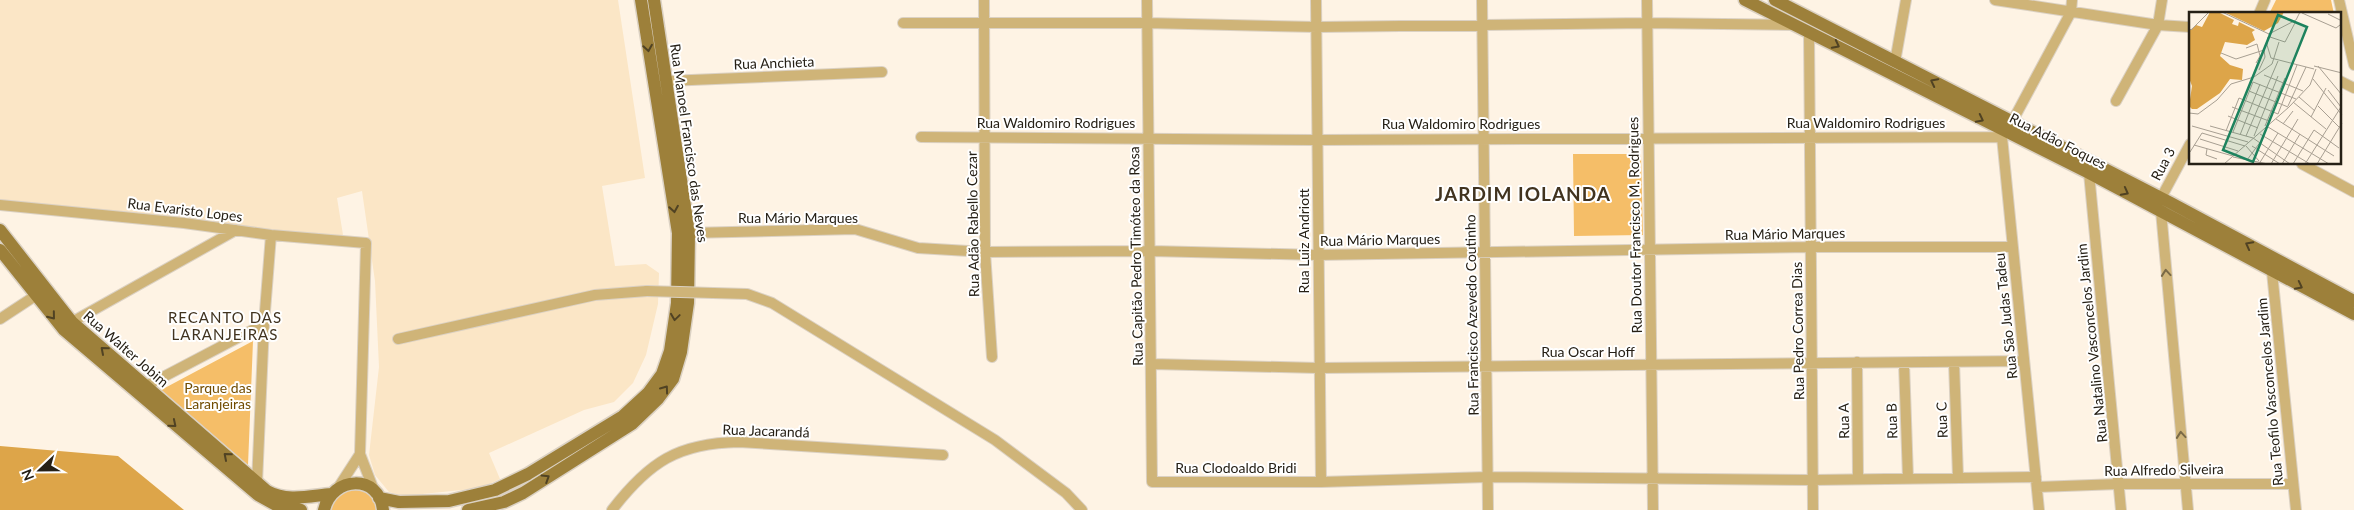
<svg xmlns="http://www.w3.org/2000/svg" width="2354" height="510" viewBox="0 0 2354 510" font-family="Lato,sans-serif">
<style>
.built{fill:#fbe6c6}
.green{fill:#f5be68}
.forest{fill:#dda549}
.lines{fill:none;stroke-linecap:round;stroke-linejoin:round}
.minor-casing{stroke:#dbd1c3;stroke-width:12}
.major-casing{stroke:#dbd1c3;stroke-width:15}
.minor{stroke:#cfb478;stroke-width:10}
.major{stroke:#9d803a;stroke-width:12}
.minor-bridge-casing{stroke:#dbd1c3;stroke-width:12;stroke-linecap:butt}
.minor-bridge{stroke:#cfb478;stroke-width:10}
.oneway{stroke:#504223}
.oneway2{stroke:#7a6a47}
.labels{text-anchor:middle;stroke-width:4;stroke-linejoin:round;paint-order:stroke}
.street-label{font-size:14px;fill:#262016;stroke:#fff}
.park-label{font-size:14px;fill:#714c00;stroke:#fff}
.neighbourhood-label{font-size:15px;letter-spacing:1px;fill:#41331f;stroke:#fff}
.district-label{font-size:19px;font-weight:bold;letter-spacing:1px;fill:#41331f;stroke:#fff}
.inset-road{fill:none;stroke:#a89f92;stroke-width:1}
.view{fill:#1e835e;fill-opacity:0.15;stroke:#1e835e;stroke-width:2.5}
.inset-edge{fill:none;stroke:#262016;stroke-width:2.5}
</style>
<rect width="100%" height="100%" fill="#fef3e4"/>
<!-- built -->
<path class="built" d="M0,0H618L645,178L602,186L615,266L646,264L659,273L658,304L646,355L633,383L614,402L584,410L489,453L500,479L481,488L403,496L389,492L375,475L369,455L379,367L375,281L362,191L337,198L344,241L0,201Z"/>
<!-- green -->
<path class="green" d="M2276,0H2331L2334,14H2269Z
M1573,154H1641L1643,235L1574,236Z
M253,341L248,465L161,390Z
M359,488L372,496L378,510H329L336,494Z"/>
<!-- forest -->
<path class="forest" d="M0,446L118,456L184,510H0Z"/>
<g class="lines">
<!-- minor casing -->
<g class="minor-casing">
<path id="minor" d="M984,0L985,252L992,357
M1147,0L1152,482H1321L1488,477L1812,480L2036,477
M1316,0L1321,482
M1482,0L1488,510
M1647,0L1653,510
M1995,0L2158,25L2190,27
M2339,0L2354,65
M2259,14L2265,0
M903,23H1147L1317,27L1647,23L1795,25
M1809,32L1813,510
M1895,62L1906,0
M667,81L882,72
M2340,81L2354,88
M2116,101L2158,25L2162,0
M921,137L1317,140L2002,137
M2302,164L2354,192
M2089,173L2121,510
M2161,198L2190,144
M0,205L184,223L271,235L366,243L360,454L375,493
M2161,211L2188,510
M689,233L855,229L918,248L985,252L1151,251L1317,255L1811,247H2013
M2272,272L2296,510
M713,293L747,294L772,303L995,440L1066,493L1082,510
M0,319L35,296
M72,322L236,230
M398,339L595,295L647,291
M1857,362L1858,479
M1954,362L1958,477
M1904,363L1908,478
M1152,364L1318,368L2024,361
M146,386L264,324
M257,483L264,324L271,235
M2037,487L2119,484H2292
M338,488L360,454
M612,510C649,462 678,443 739,442L943,455
M2039,510L2002,137L2012,122L2071,12L2072,0"/>
</g>
<!-- major casing -->
<g class="major-casing">
<path id="major" d="M1745,0L2089,173L2354,314
M1775,0L2171,203L2354,301
M0,230L72,322L267,491C287,502 309,496 331,494
M0,250L64,330L258,495L276,505L301,510
M379,498L399,502L449,501L495,490L528,474L623,416L648,393L662,374L670,351L677,303L678,233L641,0
M324,510C332,475 380,474 383,510
M468,510L504,502L523,493L632,424L658,399L673,379L681,352L688,303L689,233L654,0"/>
</g>
<!-- minor -->
<use href="#minor" class="minor"/>
<!-- major -->
<use href="#major" class="major"/>
<!-- minor-bridge casing -->
<g class="minor-bridge-casing">
<path id="minor-bridge" d="M647,291L713,293"/>
</g>
<!-- minor-bridge -->
<use href="#minor-bridge" class="minor-bridge"/>
</g>
<!-- one-way arrows -->
<defs><path id="oneway-chevron" d="M-2-3.5L2.5 0L-2 3.5" fill="none" stroke-width="1.6" stroke-linecap="round" stroke-linejoin="round" transform="scale(1.25)"/></defs>
<g class="oneway">
<use href="#oneway-chevron" transform="translate(1836 45) rotate(27)"/>
<use href="#oneway-chevron" transform="translate(648 48) rotate(81)"/>
<use href="#oneway-chevron" transform="translate(1934 82) rotate(-153)"/>
<use href="#oneway-chevron" transform="translate(1980 119) rotate(27)"/>
<use href="#oneway-chevron" transform="translate(2125 192) rotate(28)"/>
<use href="#oneway-chevron" transform="translate(674 209) rotate(81)"/>
<use href="#oneway-chevron" transform="translate(2249 245) rotate(-152)"/>
<use href="#oneway-chevron" transform="translate(2299 286) rotate(27)"/>
<use href="#oneway-chevron" transform="translate(52 316) rotate(51)"/>
<use href="#oneway-chevron" transform="translate(675 317) rotate(98)"/>
<use href="#oneway-chevron" transform="translate(104 350) rotate(-139)"/>
<use href="#oneway-chevron" transform="translate(665 389) rotate(-54)"/>
<use href="#oneway-chevron" transform="translate(173 424) rotate(40)"/>
<use href="#oneway-chevron" transform="translate(227 456) rotate(-139)"/>
<use href="#oneway-chevron" transform="translate(546 478) rotate(-32)"/>
</g>
<g class="oneway2">
<use href="#oneway-chevron" transform="translate(2166 273) rotate(-95)"/>
<use href="#oneway-chevron" transform="translate(2181 435) rotate(-95)"/>
</g>
<g class="labels">
<!-- street labels -->
<g class="street-label">
<text transform="translate(774 63) rotate(-2)" y="5">Rua Anchieta</text>
<text x="1056" y="128">Rua Waldomiro Rodrigues</text>
<text x="1866" y="128">Rua Waldomiro Rodrigues</text>
<text x="1461" y="129">Rua Waldomiro Rodrigues</text>
<text transform="translate(2058 141) rotate(27)" y="5">Rua Adão Foques</text>
<text transform="translate(689 143) rotate(82)" y="5">Rua Manoel Francisco das Neves</text>
<text transform="translate(2163 164) rotate(-62)" y="5">Rua 3</text>
<text transform="translate(185 210) rotate(7)" y="5">Rua Evaristo Lopes</text>
<text x="798" y="223">Rua Mário Marques</text>
<text transform="translate(973 224) rotate(-91)" y="5">Rua Adão Rabello Cezar</text>
<text transform="translate(1635 225) rotate(-91)" y="5">Rua Doutor Francisco M. Rodrigues</text>
<text transform="translate(1785 234) rotate(-1)" y="5">Rua Mário Marques</text>
<text transform="translate(1380 240) rotate(-1)" y="5">Rua Mário Marques</text>
<text transform="translate(1304 241) rotate(-90)" y="5">Rua Luiz Andriott</text>
<text transform="translate(1136 256) rotate(-91)" y="5">Rua Capitão Pedro Timóteo da Rosa</text>
<text transform="translate(1472 315) rotate(-91)" y="5">Rua Francisco Azevedo Coutinho</text>
<text transform="translate(2006 316) rotate(-96)" y="5">Rua São Judas Tadeu</text>
<text transform="translate(1798 331) rotate(-91)" y="5">Rua Pedro Correa Dias</text>
<text transform="translate(2092 343) rotate(-96)" y="5">Rua Natalino Vasconcelos Jardim</text>
<text transform="translate(126 349) rotate(41)" y="5">Rua Walter Jobim</text>
<text x="1588" y="357">Rua Oscar Hoff</text>
<text transform="translate(2270 392) rotate(-95)" y="5">Rua Teofilo Vasconcelos Jardim</text>
<text transform="translate(1942 420) rotate(-92)" y="5">Rua C</text>
<text transform="translate(1844 421) rotate(-91)" y="5">Rua A</text>
<text transform="translate(1892 421) rotate(-92)" y="5">Rua B</text>
<text transform="translate(766 431) rotate(2)" y="5">Rua Jacarandá</text>
<text x="1236" y="473">Rua Clodoaldo Bridi</text>
<text transform="translate(2164 470) rotate(-1)" y="5">Rua Alfredo Silveira</text>
</g>
<!-- park labels -->
<g class="park-label">
<text x="218" y="393">Parque das<tspan x="218" dy="16">Laranjeiras</tspan></text>
</g>
<!-- neighbourhood labels -->
<g class="neighbourhood-label">
<text x="225" y="323">RECANTO DAS<tspan x="225" dy="17">LARANJEIRAS</tspan></text>
</g>
<!-- district labels -->
<g class="district-label">
<text x="1523" y="201">JARDIM IOLANDA</text>
</g>
</g>
<!-- overview -->
<g transform="translate(2189 12)">
<rect width="152" height="152" fill="#fef3e4"/>
<path d="M21,0H29L45,8L43,12L49,14L50,10L66,18L63,20L66,28L58,33L36,30L31,44L41,53L54,57L53,68L41,67L31,81L8,97H3L0,94L3,74L0,66V19L7,13L13,15ZM35,0H95L89,11L75,19Z" fill="#dda549"/>
<path class="inset-road" d="M33,0L80,22L81,25L80,21M113,1L147,16L151,13M139,2L153,9M0,16L2,18L20,0M80,22L107,8L111,0M79,25L78,33L82,46L125,57M81,25L96,30L107,9M57,36L68,32L71,44L67,51M32,41L47,47L75,38M125,54L153,61M129,54L153,83M70,58L76,45L75,38M75,63L114,79M124,67L153,103M60,79L99,95M110,85L126,99M104,90L137,117M99,94L117,55M129,94L150,115M43,95L80,109M0,101L9,102L28,88L42,72L65,65L83,52L90,30M89,102L108,53M39,104L69,116M122,105L137,76M87,107L145,144M94,112L104,99M3,114L59,130M21,114L64,126L101,152M76,114L96,66M79,115L140,152M37,119L50,86L89,102M44,120L64,70L107,87M71,122L121,152M51,123L71,72M57,124L89,49M65,124L89,64M11,127L49,139M5,133L44,144M57,134L70,149M63,134L91,152M18,137L17,143L28,147M1,140L13,121L56,134M44,145L79,152M58,148L75,125M35,152L100,95L121,73L127,57M70,152L89,121M82,152L109,107M93,152L111,122M104,152L125,118L150,136M116,152L152,95L139,78M128,152L153,111"/>
<path class="view" d="M89,3L118,15L64,150L34,138Z"/>
<rect width="152" height="152" class="inset-edge"/>
</g>
<!-- north arrow -->
<g transform="translate(40 470) rotate(248)" stroke="#ffffff" stroke-width="4" paint-order="stroke">
<path d="M0-4L9 19L0 12L-9 19Z" fill="#262016"/>
<text y="-8" font-size="14" font-weight="bold" text-anchor="middle" fill="#262016">N</text>
</g>
</svg>
